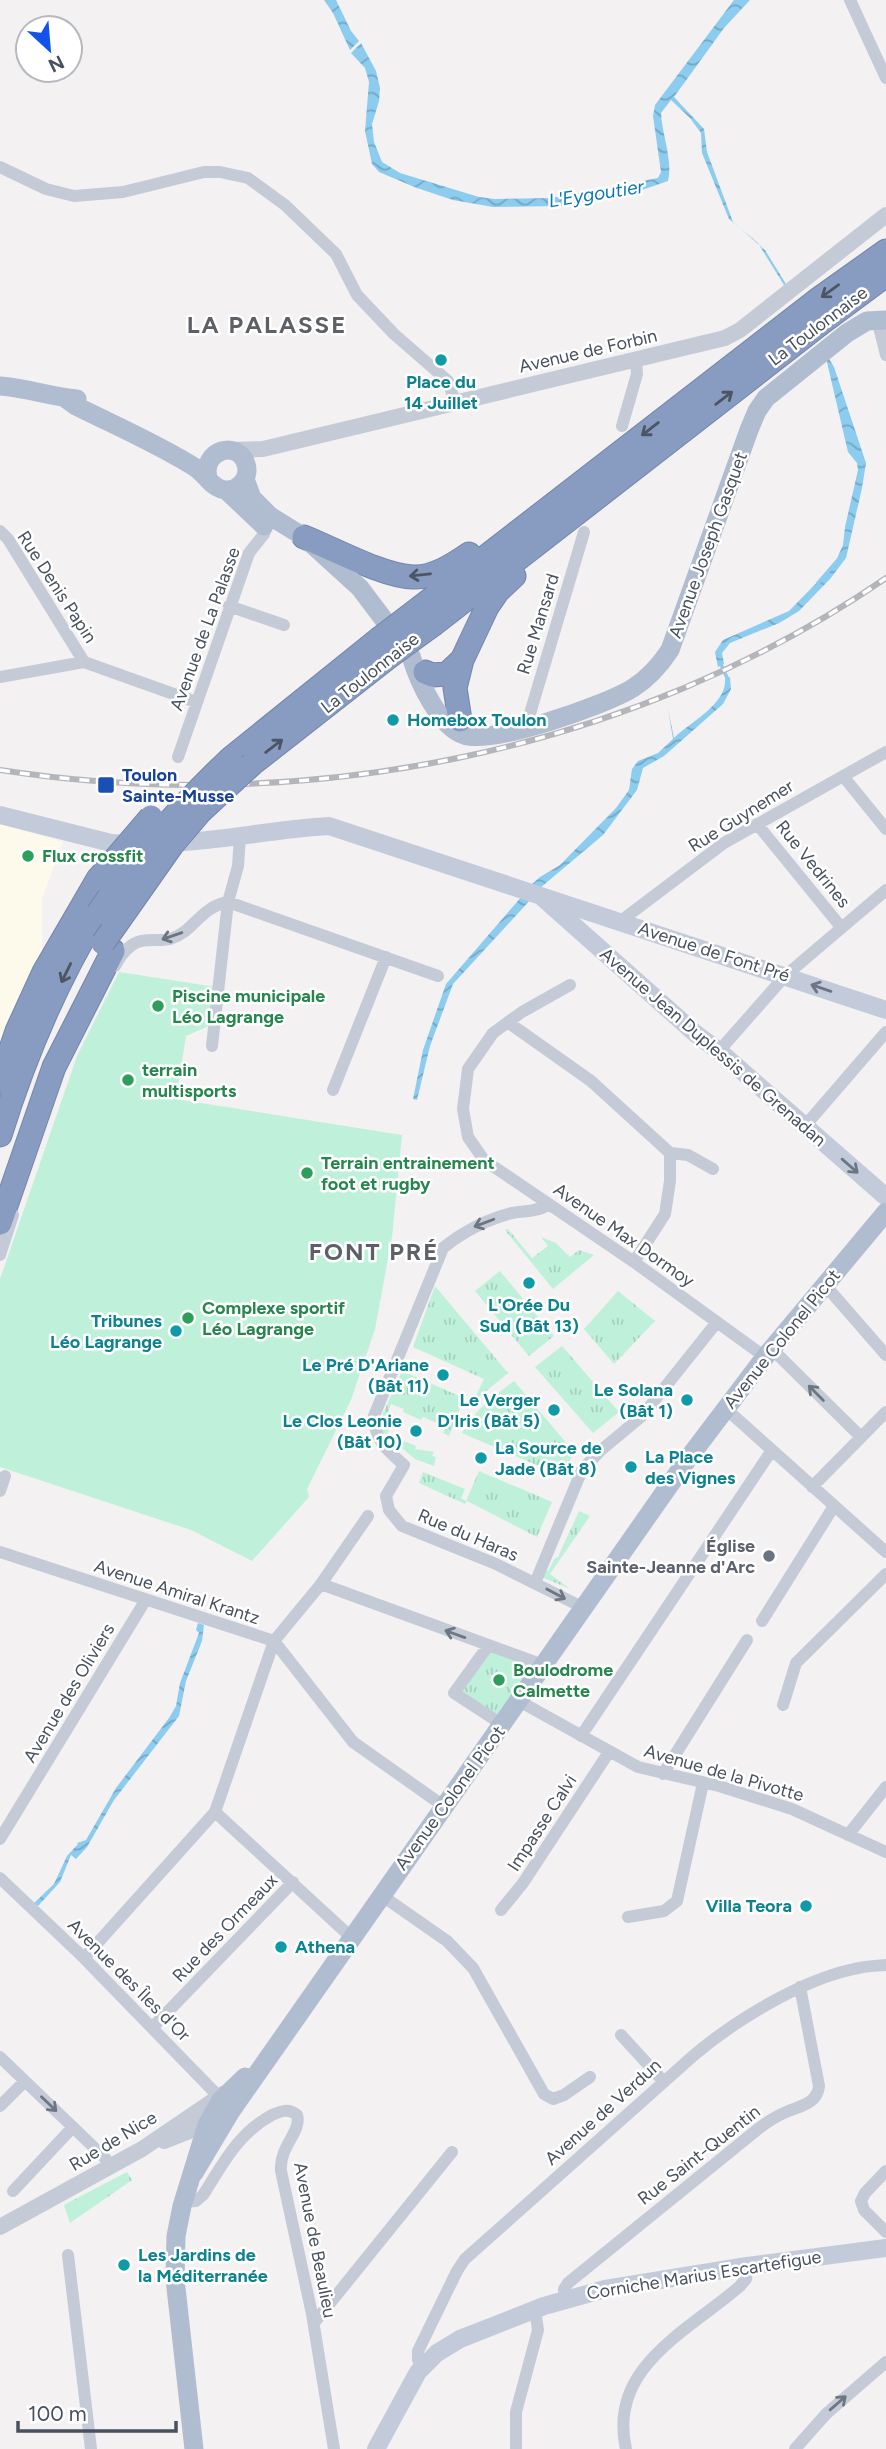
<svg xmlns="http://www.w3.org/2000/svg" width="886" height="2449" viewBox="0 0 886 2449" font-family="Figtree,sans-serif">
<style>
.commercial{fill:#fdfaeb}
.green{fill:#bff1da}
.park{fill:url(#park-tufts)}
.water{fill:url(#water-waves)}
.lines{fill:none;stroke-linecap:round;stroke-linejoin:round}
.stream{stroke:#8bccef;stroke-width:3.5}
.motorway-casing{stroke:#7386ad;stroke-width:25}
.minor{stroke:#c4cbd6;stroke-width:12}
.tertiary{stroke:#c4cbd6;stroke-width:16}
.secondary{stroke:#c3cbda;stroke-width:18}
.primary{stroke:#b0bcd0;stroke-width:19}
.motorway{stroke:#889bc1;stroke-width:23}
.rail-casing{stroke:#b3b5bb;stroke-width:6}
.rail{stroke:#fff;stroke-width:3.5;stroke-dasharray:10;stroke-linecap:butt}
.motorway-bridge-casing{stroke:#7386ad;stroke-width:25;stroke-linecap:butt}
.motorway-bridge{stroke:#889bc1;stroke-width:23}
.oneway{stroke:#4b5564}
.oneway2{stroke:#6d7683}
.oneway3{stroke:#6d7684}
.culture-dot{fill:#0f9aa8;stroke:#fff;stroke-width:2.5}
.transit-dot{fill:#1a4fb4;stroke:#fff;stroke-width:2.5}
.leisure-dot{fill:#2e9e5b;stroke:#fff;stroke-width:2.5}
.worship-dot{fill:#6b7280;stroke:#fff;stroke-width:2.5}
.labels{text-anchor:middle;stroke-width:5;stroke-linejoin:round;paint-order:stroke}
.street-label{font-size:18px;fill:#48515f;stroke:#fff}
.culture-label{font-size:18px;font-weight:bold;fill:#0d838f;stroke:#fff;text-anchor:end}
.transit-label{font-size:18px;font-weight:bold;fill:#164399;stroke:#fff;text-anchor:start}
.leisure-label{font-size:18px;font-weight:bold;fill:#27864d;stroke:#fff;text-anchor:start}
.worship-label{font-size:18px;font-weight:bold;fill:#5b616d;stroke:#fff;text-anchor:end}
.water-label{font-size:19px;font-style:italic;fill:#0877b3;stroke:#fff}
.district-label{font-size:24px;font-weight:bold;letter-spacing:2px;fill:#5d6066;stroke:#fff}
</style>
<defs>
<pattern id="park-tufts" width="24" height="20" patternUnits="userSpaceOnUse" patternTransform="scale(1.75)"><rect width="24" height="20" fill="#bff1da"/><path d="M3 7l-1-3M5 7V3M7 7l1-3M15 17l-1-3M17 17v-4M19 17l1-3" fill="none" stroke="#a6d0be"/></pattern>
<pattern id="water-waves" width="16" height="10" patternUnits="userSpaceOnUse" patternTransform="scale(1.75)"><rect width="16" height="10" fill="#8bccef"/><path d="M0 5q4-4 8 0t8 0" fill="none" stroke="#74a8c5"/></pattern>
</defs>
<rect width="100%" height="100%" fill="#f3f1f1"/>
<!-- commercial -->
<path class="commercial" d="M0,824L63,842L42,899V962L0,1060Z"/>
<!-- green -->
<path class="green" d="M119,972L216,987L211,1025L186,1036L176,1099L402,1135L392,1237L375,1329L351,1400L307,1489L309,1497L252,1561L191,1530L0,1467V1279L77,1056Z"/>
<!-- park -->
<path class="park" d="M508,1229L532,1258L548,1246L541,1237L556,1243L570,1257L579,1250L594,1255L553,1289L505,1230Z
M500,1271L554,1336L529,1356L475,1291Z
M435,1286L508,1373L473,1402L484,1379L413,1347Z
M618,1291L655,1321L614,1364L584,1329Z
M562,1346L619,1412L593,1433L535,1367Z
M402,1371L464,1398L449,1436L443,1433L445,1429L437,1426V1423L423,1417L421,1420L403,1412L404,1409L391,1404L386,1418L393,1421L387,1434L416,1446L415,1449L434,1452L432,1456L436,1457L434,1466L415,1459L377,1427Z
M514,1381L574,1452L562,1476L462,1433C474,1410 494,1396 514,1381Z
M479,1471L552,1502L537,1537L467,1501L465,1504L419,1483L423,1472L465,1489L461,1498L466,1501Z
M579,1511L590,1516L550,1574L570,1589L542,1577L543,1571H548L555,1558L558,1557Z
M489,1648L537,1668L500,1720L457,1692Z
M127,2172L132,2180L70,2223L64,2205Z"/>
<!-- water -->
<path class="water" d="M324,0H336L351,31L359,41L350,50L333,13Z
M734,0H750L724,28L674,97L704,129L707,152L733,222L765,250L786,284L784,285L758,243L729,219L702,153L701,133L690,118L671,100L661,113C662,135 673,160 668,181L636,192L560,206L493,207L453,200L417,188L379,172L372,164L365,131L369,82L365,68L351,53L361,43L376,71L380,88L379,101L372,124L374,142L382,162L400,173L479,197L495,199L551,198L658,178L661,172L653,116L655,105Z
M828,357L834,367L866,463L862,488L846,558L830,579L799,611L779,623L730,643L722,653L724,664L718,667L715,652L723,640L789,611L834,565L843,545L845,527L858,470L857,463L848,452L826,358Z
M730,677L731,689L723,704L664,756L643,768L637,790L603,835L540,888L531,885L540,877L560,865L616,808L629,790L632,769L638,761L658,753L673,739L668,709L674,738C690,722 727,704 725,679Z
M523,895L532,898L453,984L430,1046L417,1100L413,1099L423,1050L446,984Z
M198,1623L204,1625L202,1641L186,1681L179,1716L114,1800L87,1847L76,1859L71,1855L60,1882L38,1906L34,1903L54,1884L67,1856L78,1844L77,1843L86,1840L116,1788L169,1718L176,1706L180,1683L199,1633L196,1630Z"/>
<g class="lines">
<!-- stream -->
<path class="stream" d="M818,583L838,560
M720,662L728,680"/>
<!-- motorway casing -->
<g class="motorway-casing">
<path id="motorway" d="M304,537C334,549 383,576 413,577C433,578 453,565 469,554
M421,607L820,298L886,251
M434,624L824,321L886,275
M425,672L432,675L447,674L462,660
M460,720L455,688L462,660L487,607L498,591L514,576
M230,759L379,639
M252,764L390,656
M0,1081L17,1031L44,972L98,879
M0,1135C24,1058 56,982 98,913
M0,1223L54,1067L113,951"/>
</g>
<!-- minor -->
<path class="minor" d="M850,0L886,78
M0,167L46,189L74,196L123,192L204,172H220L248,178L285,205L336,254L357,295L394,334L448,381L455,402
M877,319L886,355
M622,426L637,374L636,360
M0,531L8,539L84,662
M229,606L284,625
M0,677L84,662L196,702
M526,727L584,532
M178,757L249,553L264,534L269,520
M843,776L886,829
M757,824L841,927
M623,922L626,917L724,843L886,752
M115,966C119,958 125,950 132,945C143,937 158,942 170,939C194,932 200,907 228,902L438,976
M570,985L522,1012L493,1033L468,1069L463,1109L468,1137L484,1160L634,1262L765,1357
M509,1023L591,1081L670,1153V1181L665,1214L634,1262
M212,1046L228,902L238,866L240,837
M719,1051L785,976L886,890
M333,1090L386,957
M804,1127L886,1032
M670,1153L688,1155L713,1169
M549,1204C539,1212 523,1211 512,1213C485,1220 464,1231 443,1248L374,1416C375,1441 386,1449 404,1465L386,1496L389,1510L402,1526L496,1564L584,1608
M0,1255L13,1215
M825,1285L886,1355
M772,1349L861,1437
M725,1408L886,1552
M812,1487L886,1412
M0,1491L5,1476
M0,1552L274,1641L353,1742L445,1807
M535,1583L582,1470L600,1451L642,1416L717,1322
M321,1584L543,1665
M762,1621L834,1506
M488,1646L454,1693L503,1725
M519,1701L638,1767L719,1786L792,1809L886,1852
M783,1705L796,1663L886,1574
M581,1736L772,1450
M663,1774L747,1640
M215,1812L352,1938
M848,1835L886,1787
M0,1839L145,1601
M0,1878L84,1958L224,2102
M381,1895L447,1941L473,1968L544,2094L553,2099L564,2095L590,2077
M501,1910L523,1883L609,1752
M628,1917L664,1911L677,1901L703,1783
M84,1958L215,1812L274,1641L321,1584L368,1516
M152,2028L293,1882
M621,2035L664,2082
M0,2057L105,2158L110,2167
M0,2106L25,2081
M886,2171L865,2193L861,2201L864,2210L886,2232
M13,2191L73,2127
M183,2202L196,2201L203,2195C223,2164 238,2133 272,2115C281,2111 289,2108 297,2115C302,2132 279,2146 281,2171L312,2314L334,2449
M68,2255L91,2449
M565,2299L564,2289L568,2283L758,2129C766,2123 774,2117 784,2113C798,2106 817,2105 819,2086L800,1987
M314,2323L452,2152
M423,2367L418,2360V2351L457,2271L465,2259L693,2056C734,2021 801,1980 854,1969C864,1966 875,1966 886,1965
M516,2449V2412L538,2330L535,2310
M626,2449C607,2367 690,2330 740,2286L746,2279L747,2266
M795,2449L826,2414L886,2362"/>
<!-- tertiary -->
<path class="tertiary" d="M232,450L263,449L725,338L740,330L886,215
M164,2141L215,2121
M0,2227L142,2149L223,2094"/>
<!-- secondary -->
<path class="secondary" d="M0,815L111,843L136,844
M168,843C222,841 275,829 329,826L886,1010
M543,898L696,1034L719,1051L886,1197
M376,2449L418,2372L437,2353L460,2339L544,2306L605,2289L747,2266L886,2248"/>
<!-- primary -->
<path class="primary" d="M0,386C27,388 52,397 77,399
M65,398L76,406C116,426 158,444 196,468C205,474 211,486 221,489C236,494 251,479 246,464C238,439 201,450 208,478
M245,479L252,498L270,516L304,537L360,588L400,641
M226,490L264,526
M411,656C418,680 439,727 464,735C492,745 606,705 633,688C649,678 660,665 670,650L749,430L757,411L766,398L847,333L867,321L886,320
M194,2173L231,2111L687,1460L765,1357L886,1212
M194,2449L175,2279L176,2236L182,2206L207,2125L221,2100L245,2077"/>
<!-- motorway -->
<use href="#motorway" class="motorway"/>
<!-- rail casing -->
<g class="rail-casing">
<path id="rail" d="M0,770C304,817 631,753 886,578"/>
</g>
<!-- rail -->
<use href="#rail" class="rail"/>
<!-- motorway-bridge casing -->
<g class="motorway-bridge-casing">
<path id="motorway-bridge" d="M379,639L421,607
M390,656L434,624
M98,879L151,817
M98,913C137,856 180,806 230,759
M103,943L172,845L201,811L252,764"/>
</g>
<!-- motorway-bridge -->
<use href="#motorway-bridge" class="motorway-bridge"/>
</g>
<!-- one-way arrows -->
<defs><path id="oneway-shaft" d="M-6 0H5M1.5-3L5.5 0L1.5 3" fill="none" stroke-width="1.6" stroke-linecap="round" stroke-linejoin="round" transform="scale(1.75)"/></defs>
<g class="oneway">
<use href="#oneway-shaft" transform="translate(830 291) rotate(144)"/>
<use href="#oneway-shaft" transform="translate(724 398) rotate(-38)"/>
<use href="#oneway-shaft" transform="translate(650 429) rotate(142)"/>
<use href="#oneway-shaft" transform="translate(420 575) rotate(174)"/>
<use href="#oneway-shaft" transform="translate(274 746) rotate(-38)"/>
<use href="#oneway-shaft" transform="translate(66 973) rotate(116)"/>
</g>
<g class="oneway2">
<use href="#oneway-shaft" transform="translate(172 936) rotate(161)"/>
<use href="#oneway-shaft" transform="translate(484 1223) rotate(159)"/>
<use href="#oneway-shaft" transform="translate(816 1393) rotate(-135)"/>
<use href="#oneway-shaft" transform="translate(556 1594) rotate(28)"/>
<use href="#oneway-shaft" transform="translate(455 1634) rotate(-160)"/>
<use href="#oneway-shaft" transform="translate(49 2104) rotate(44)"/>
<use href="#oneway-shaft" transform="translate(838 2403) rotate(-41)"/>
</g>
<g class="oneway3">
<use href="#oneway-shaft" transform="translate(821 988) rotate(-161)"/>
<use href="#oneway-shaft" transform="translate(850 1166) rotate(41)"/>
</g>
<!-- markers -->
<g class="culture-dot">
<circle cx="441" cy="360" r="7"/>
<circle cx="393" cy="720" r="7"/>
<circle cx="529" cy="1283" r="7"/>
<circle cx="176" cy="1331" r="7"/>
<circle cx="443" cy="1375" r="7"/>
<circle cx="687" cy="1400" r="7"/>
<circle cx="554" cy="1410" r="7"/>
<circle cx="416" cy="1431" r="7"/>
<circle cx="481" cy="1458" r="7"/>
<circle cx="631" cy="1467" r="7"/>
<circle cx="806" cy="1906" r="7"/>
<circle cx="281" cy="1947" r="7"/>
<circle cx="124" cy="2265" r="7"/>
</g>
<rect class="transit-dot" x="97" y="776" width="18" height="18" rx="3.5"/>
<g class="leisure-dot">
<circle cx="28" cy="856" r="7"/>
<circle cx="158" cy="1006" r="7"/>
<circle cx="128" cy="1080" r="7"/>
<circle cx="307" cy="1173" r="7"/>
<circle cx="188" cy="1318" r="7"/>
<circle cx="499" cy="1680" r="7"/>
</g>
<circle class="worship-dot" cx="769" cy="1556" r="7"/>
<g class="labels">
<!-- street labels -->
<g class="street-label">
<text transform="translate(818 326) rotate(-37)" y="6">La Toulonnaise</text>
<text transform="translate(588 351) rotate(-13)" y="6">Avenue de Forbin</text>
<text transform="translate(708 545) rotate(-70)" y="6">Avenue Joseph Gasquet</text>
<text transform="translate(57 587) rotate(57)" y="6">Rue Denis Papin</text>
<text transform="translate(538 624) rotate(-73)" y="6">Rue Mansard</text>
<text transform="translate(205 629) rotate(-70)" y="6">Avenue de La Palasse</text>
<text transform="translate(370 673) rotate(-38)" y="6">La Toulonnaise</text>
<text transform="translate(741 816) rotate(-32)" y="6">Rue Guynemer</text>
<text transform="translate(813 864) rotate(51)" y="6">Rue Vedrines</text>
<text transform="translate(714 952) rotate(18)" y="6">Avenue de Font Pré</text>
<text transform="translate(713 1047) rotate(41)" y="6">Avenue Jean Duplessis de Grenadan</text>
<text transform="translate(624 1235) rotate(35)" y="6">Avenue Max Dormoy</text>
<text transform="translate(782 1339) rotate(-51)" y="6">Avenue Colonel Picot</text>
<text transform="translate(468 1535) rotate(23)" y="6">Rue du Haras</text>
<text transform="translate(177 1592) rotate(18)" y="6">Avenue Amiral Krantz</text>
<text transform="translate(69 1693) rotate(-59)" y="6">Avenue des Oliviers</text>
<text transform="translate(724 1773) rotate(16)" y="6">Avenue de la Pivotte</text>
<text transform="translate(450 1798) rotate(-54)" y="6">Avenue Colonel Picot</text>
<text transform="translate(542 1823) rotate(-57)" y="6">Impasse Calvi</text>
<text transform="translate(225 1928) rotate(-46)" y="6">Rue des Ormeaux</text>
<text transform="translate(129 1980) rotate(45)" y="6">Avenue des Îles d'Or</text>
<text transform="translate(603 2112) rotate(-42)" y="6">Avenue de Verdun</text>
<text transform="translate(113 2141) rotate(-31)" y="6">Rue de Nice</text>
<text transform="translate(699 2155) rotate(-38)" y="6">Rue Saint-Quentin</text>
<text transform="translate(315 2240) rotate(79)" y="6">Avenue de Beaulieu</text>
<text transform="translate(704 2275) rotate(-9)" y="6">Corniche Marius Escartefigue</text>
</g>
<!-- culture labels -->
<g class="culture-label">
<text x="441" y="388" text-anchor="middle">Place du<tspan x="441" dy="21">14 Juillet</tspan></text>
<text x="407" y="726" text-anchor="start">Homebox Toulon</text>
<text x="529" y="1311" text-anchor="middle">L'Orée Du<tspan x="529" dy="21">Sud (Bât 13)</tspan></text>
<text x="162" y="1327">Tribunes<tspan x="162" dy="21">Léo Lagrange</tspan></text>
<text x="429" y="1371">Le Pré D'Ariane<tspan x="429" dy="21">(Bât 11)</tspan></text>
<text x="673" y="1396">Le Solana<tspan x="673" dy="21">(Bât 1)</tspan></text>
<text x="540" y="1406">Le Verger<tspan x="540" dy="21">D'Iris (Bât 5)</tspan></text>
<text x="402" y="1427">Le Clos Leonie<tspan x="402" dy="21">(Bât 10)</tspan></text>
<text x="495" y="1454" text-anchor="start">La Source de<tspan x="495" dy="21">Jade (Bât 8)</tspan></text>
<text x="645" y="1463" text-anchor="start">La Place<tspan x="645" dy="21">des Vignes</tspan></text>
<text x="792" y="1912">Villa Teora</text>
<text x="295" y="1953" text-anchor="start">Athena</text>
<text x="138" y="2261" text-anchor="start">Les Jardins de<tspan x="138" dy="21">la Méditerranée</tspan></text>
</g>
<!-- transit labels -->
<g class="transit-label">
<text x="122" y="781">Toulon<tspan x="122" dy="21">Sainte-Musse</tspan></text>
</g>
<!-- leisure labels -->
<g class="leisure-label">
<text x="42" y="862">Flux crossfit</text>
<text x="172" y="1002">Piscine municipale<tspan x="172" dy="21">Léo Lagrange</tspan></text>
<text x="142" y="1076">terrain<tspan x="142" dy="21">multisports</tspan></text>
<text x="321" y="1169">Terrain entrainement<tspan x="321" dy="21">foot et rugby</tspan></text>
<text x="202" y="1314">Complexe sportif<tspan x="202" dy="21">Léo Lagrange</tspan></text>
<text x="513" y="1676">Boulodrome<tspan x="513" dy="21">Calmette</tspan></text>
</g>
<!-- worship labels -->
<g class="worship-label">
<text x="755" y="1552">Église<tspan x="755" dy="21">Sainte-Jeanne d'Arc</tspan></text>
</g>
<!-- water labels -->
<g class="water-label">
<text transform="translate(596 193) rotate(-9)" y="7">L'Eygoutier</text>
</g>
<!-- district labels -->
<g class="district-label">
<text x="267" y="333">LA PALASSE</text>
<text x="374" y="1260">FONT PRÉ</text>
</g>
</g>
<!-- north arrow -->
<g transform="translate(49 49) rotate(154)"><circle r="33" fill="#ffffff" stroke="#b6b9bf" stroke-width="2"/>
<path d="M0-5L12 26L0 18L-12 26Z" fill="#1353eb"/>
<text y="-10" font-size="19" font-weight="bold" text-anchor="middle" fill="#48515f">N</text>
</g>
<!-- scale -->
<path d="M18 2421v10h158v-10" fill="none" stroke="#48515f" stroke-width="3.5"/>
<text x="28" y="2421" font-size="21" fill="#48515f" stroke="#ffffff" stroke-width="5" paint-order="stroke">100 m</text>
</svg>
